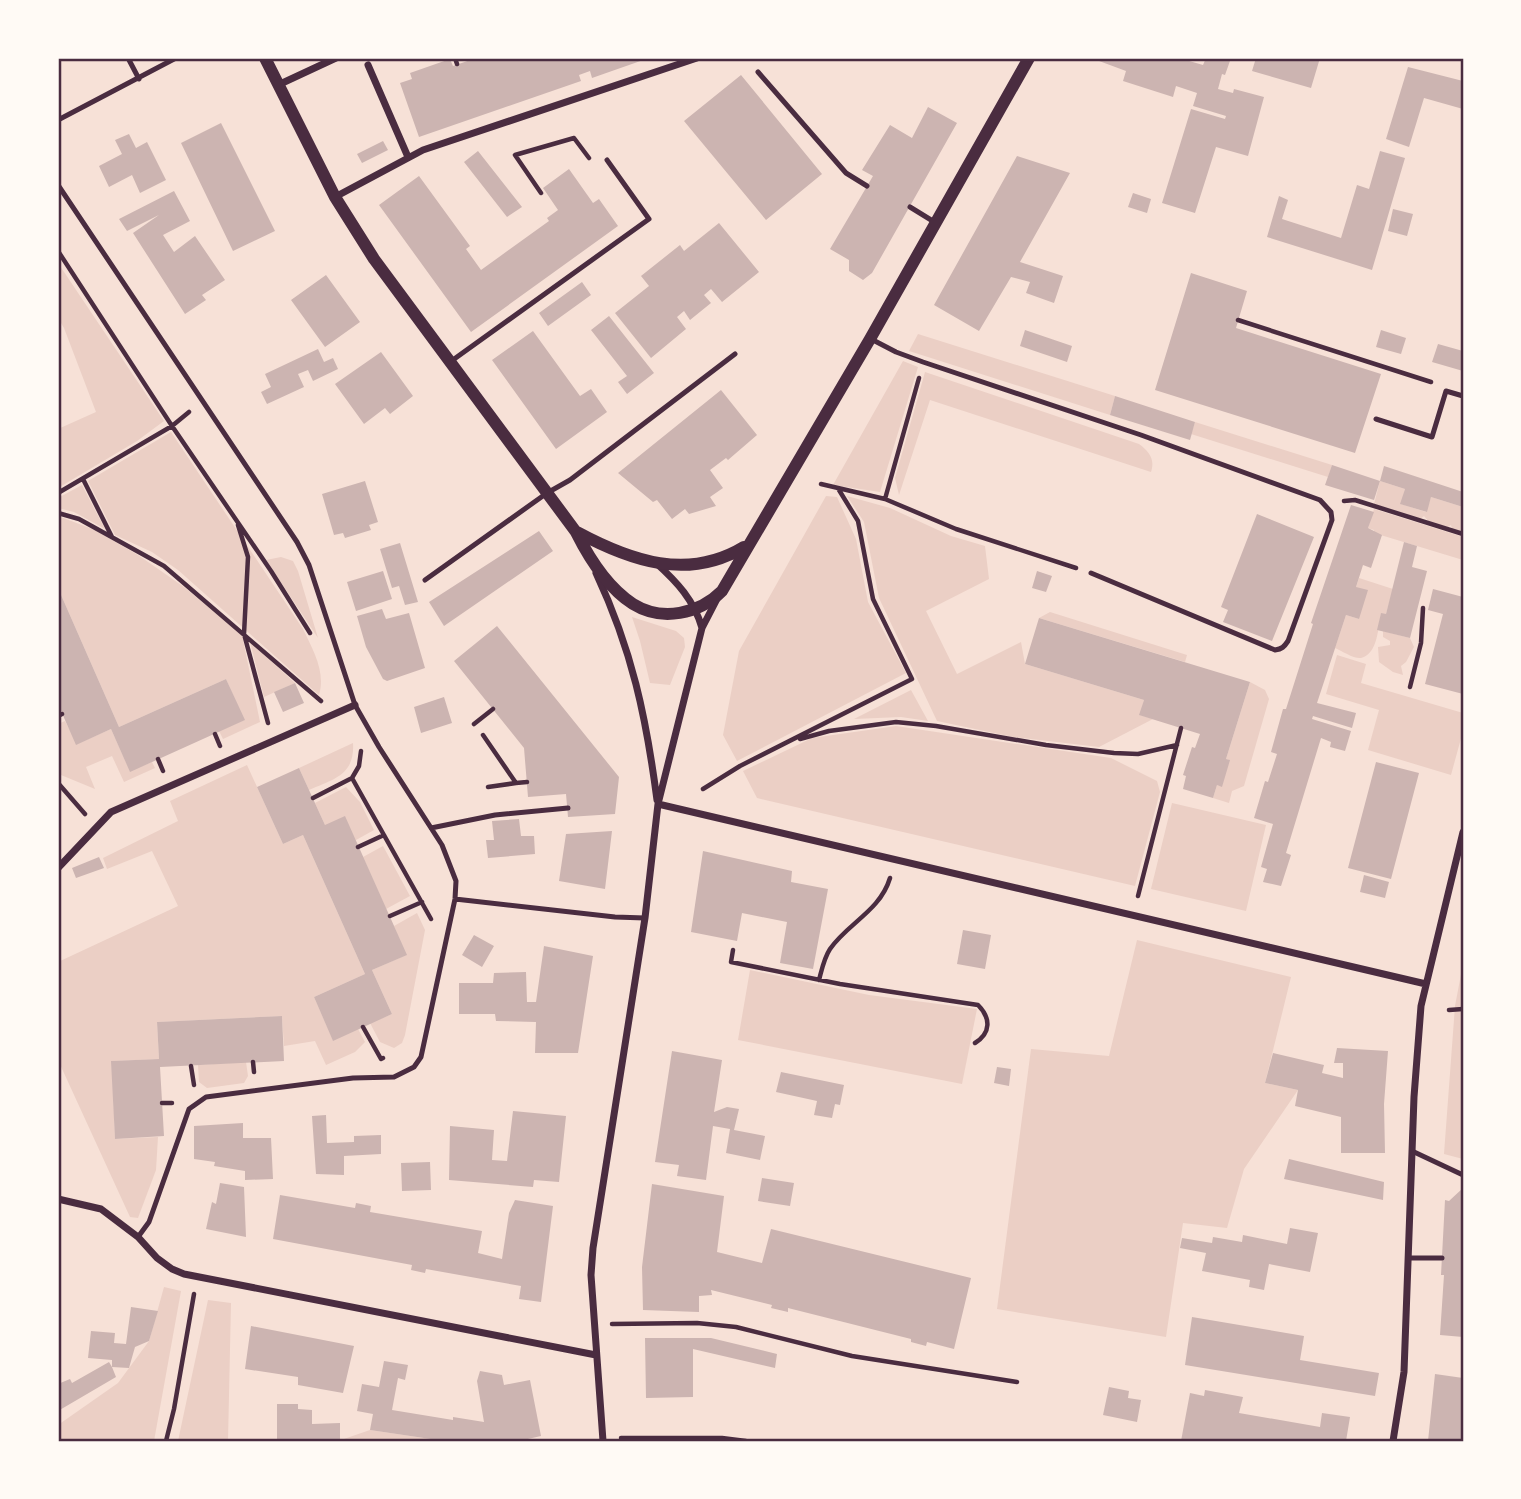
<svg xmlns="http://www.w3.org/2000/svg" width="1521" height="1499" viewBox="0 0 1521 1499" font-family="Jost,sans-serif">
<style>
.green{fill:#ebcfc5}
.building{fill:#ccb4b1}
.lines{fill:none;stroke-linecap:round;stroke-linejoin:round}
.path{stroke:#4a2c40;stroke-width:4.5}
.service{stroke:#4a2c40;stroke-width:5}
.minor{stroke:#4a2c40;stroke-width:7}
.tertiary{stroke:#4a2c40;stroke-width:12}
.neatline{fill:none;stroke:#4a2c40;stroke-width:2.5}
</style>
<rect width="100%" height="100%" fill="#f7e1d7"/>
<!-- green -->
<path class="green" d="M58,263L164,421L137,441L58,488V429L96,412L64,328L58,318Z
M918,334L1115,396L1110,415L909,351Z
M903,361L918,367L880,492L833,485Z
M925,372L1139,444C1150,452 1155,460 1151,472L930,400L899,495L895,478Z
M1195,422L1332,465L1328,477L1191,434Z
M171,432L303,629C313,650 326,672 319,695L178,570L152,552L115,535L88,481Z
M1380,481L1405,489L1401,504L1426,512L1431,497L1463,507V532L1452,529L1451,525L1448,527L1429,522L1424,516L1420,519L1374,504Z
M82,485L105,529L74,512L58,508V498Z
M826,496L837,497L856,539L868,602L906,673L737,761L723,735L739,651Z
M847,496L890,508L951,536L985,546L989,579L926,611L957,674L1021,642L1025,664L1144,700L1140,715L1153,719L1099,747L1013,737L937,721L879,598L864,522Z
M1374,509L1463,537V560L1374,533V530L1368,528Z
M58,516L95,530L138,555L184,587L242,635L260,722L223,739L219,731L244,720L226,679L119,727L58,588Z
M281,557L293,561L298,571L318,638L266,560Z
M1359,578L1393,589L1386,614H1381C1378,627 1378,654 1361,658C1354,659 1342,651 1335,648L1346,615L1359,619L1356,587Z
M1050,612L1187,655L1185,662L1039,618Z
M632,617L676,631L684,638L685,647L670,685L650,683L640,641Z
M1383,631L1410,638L1414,647L1406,662L1401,666L1403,675L1393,672L1379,662L1378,647L1390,645V641L1383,637Z
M250,642L295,683L264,697Z
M1337,655L1366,664L1361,683L1463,713V731L1451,775L1368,750L1379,710L1326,694Z
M1250,682L1265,690L1269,699L1244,786L1232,791L1229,803L1213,798L1217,785L1221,786L1229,760L1226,759Z
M911,690L928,721L901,717L854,719Z
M65,721L77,744L111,729L130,771L152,762L155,768L124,782L112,756L86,767L95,789L61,775L58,767V724Z
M896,726L1111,758L1157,781L1160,792L1135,886L757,798L743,771L812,738Z
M353,743C355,775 334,779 309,790L299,768Z
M247,765L283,844L303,835L365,974L314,997L333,1040L358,1029L365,1042L355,1052L326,1065L315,1041L284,1046L282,1016L157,1022L159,1059L112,1061L115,1139L158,1137L156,1170L138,1218L130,1217L58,1060V962L178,906L152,851L107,869L103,858L178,821L170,801Z
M346,787L360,802L374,830L356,840L325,825L315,803Z
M1172,803L1266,825L1246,911L1151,889Z
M383,846L410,896L386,909L363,857Z
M417,913L425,930L405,1035L402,1043L394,1048L380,1042L370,1023L392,1014L372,970L406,955L394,926Z
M1137,940L1291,977L1265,1083L1298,1090L1244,1169L1227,1228L1183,1223L1166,1337L997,1309L1031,1049L1109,1056Z
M1463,964V1159L1444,1154L1455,1006Z
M750,970L869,995L977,1009L962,1084L738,1040Z
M246,1062L248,1076L244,1083L207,1088L199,1082L198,1065Z
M164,1287L181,1291L154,1441H58V1425L118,1383L149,1341Z
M208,1300L231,1303L228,1441H178Z
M370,1430L444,1441H338Z"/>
<!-- building -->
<path class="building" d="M476,58H649L592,78L590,71L579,75L581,81L419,137L400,83L412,79L410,73L450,59L453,66Z
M1091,58H1179L1203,65L1206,58H1231L1225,75L1222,74L1218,89L1233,93L1234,89L1264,97L1248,156L1216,147L1195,213L1162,203L1191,109L1225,119L1226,116L1193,106L1197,93L1176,86L1173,97L1123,81L1126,71Z
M1256,58H1320L1311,88L1252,71Z
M1408,67L1463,81V109L1424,98L1409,147L1386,139Z
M741,75L822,174L766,220L684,121Z
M928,107L957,123L872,273L863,280L849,271V260L830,249L873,176L862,170L890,125L912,138Z
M221,123L275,231L233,251L181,143Z
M129,134L136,148L147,142L166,180L140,193L132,175L109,187L99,166L122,154L115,140Z
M383,141L388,150L362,163L357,154Z
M478,151L522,207L507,217L464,162Z
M1380,151L1405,158L1372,270L1267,237L1279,196L1288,200L1282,219L1341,238L1357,185L1369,189Z
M1017,156L1070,173L1020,262L1063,276L1054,303L1026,293L1030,282L1011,277L979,331L934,305Z
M569,169L593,203L599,199L618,226L471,332L379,205L419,176L470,246L466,249L481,270L549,221L547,218L558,210L543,188Z
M174,191L190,221L163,235L174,252L195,236L225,280L202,295L206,300L185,314L133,233L159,215L127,231L119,219Z
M1133,193L1151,199L1147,213L1128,207Z
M1393,209L1413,214L1407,236L1388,231Z
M719,223L759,272L722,302L711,289L704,295L711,303L690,320L684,311L677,317L686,329L651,358L615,313L649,286L641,276L680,245L684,251Z
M1191,273L1247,291L1236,328L1381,374L1355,453L1155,390Z
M326,275L360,322L325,347L291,300Z
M582,282L591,295L548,326L539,313Z
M609,316L654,373L627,394L618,382L627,376L591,330Z
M1025,330L1072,346L1067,362L1020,346Z
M1381,330L1406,338L1401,354L1376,347Z
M533,331L580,396L591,389L607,412L556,449L492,360Z
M1438,344L1463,351V371L1432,362Z
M318,349L324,362L333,358L338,369L313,381L308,370L298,374L304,387L267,404L261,392L271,387L265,374Z
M381,352L413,396L390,414L385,408L364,424L335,384Z
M721,390L757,435L728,460L726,458L710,470L723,488L710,497L716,506L689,514L685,509L672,519L657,500L653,502L618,473Z
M1115,396L1195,422L1190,440L1110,415Z
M1332,465L1380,481L1374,500L1325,485Z
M1384,466L1463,492V507L1431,497L1427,512L1400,504L1405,489L1380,481Z
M365,481L378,522L369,525L371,530L345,538L343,533L334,535L322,494Z
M1351,505L1374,512L1368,528L1382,535L1371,568L1363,565L1356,587L1368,590L1359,619L1346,615L1317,703L1356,713L1352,728L1313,716L1312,719L1351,731L1345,751L1330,747L1331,742L1321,738L1286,853L1291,855L1281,886L1263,882L1267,869L1261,867L1273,824L1254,818L1265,781L1268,782L1277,754L1271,752L1283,709H1286L1313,624L1311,623Z
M1257,514L1314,537L1272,641L1223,622L1228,610L1221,607Z
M539,531L553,551L444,626L429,602Z
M1404,542L1417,546L1412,567L1427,571L1410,638L1377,630L1381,613L1386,614Z
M400,543L418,602L405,605L399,586L392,588L380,549Z
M383,571L392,599L356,611L347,582Z
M1037,571L1052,576L1046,592L1032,588Z
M58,588L119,727L226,679L245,720L130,772L111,729L76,745L58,704Z
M1433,589L1463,597V694L1425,684L1443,614L1428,610Z
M382,609L386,619L409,613L425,668L387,681L383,679L366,647L357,616Z
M1039,618L1250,682L1226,759L1230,760L1222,787L1217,785L1213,798L1183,789L1186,776L1183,775L1192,747L1195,748L1200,734L1139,715L1144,700L1025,664Z
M497,626L619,777L615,814L568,817L566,794L528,797L524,748L454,661Z
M295,683L304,703L283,712L274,692Z
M444,697L452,723L421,733L414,707Z
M1376,762L1419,773L1391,879L1348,868Z
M299,768L325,825L345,816L407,955L372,970L392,1014L333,1041L314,997L365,974L303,835L283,844L257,787Z
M519,819L521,836H534L535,854L488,858L486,840H494L492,821Z
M612,831L605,889L559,881L566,834Z
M703,851L792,871L791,882L828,889L813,969L780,963L787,922L742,913L737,941L691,932Z
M99,857L104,868L76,878L72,868Z
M1364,875L1389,882L1385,898L1360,892Z
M963,930L991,935L985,969L957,964Z
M474,935L494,946L482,967L462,955Z
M544,946L593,956L578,1053H535L536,1022L496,1021L495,1014H459V983H493L494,973L526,972L527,1002H536Z
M282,1016L284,1061L160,1067L164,1136L115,1139L111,1061L159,1059L157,1022Z
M1337,1048L1388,1051L1384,1104L1385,1153H1341V1117L1295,1106L1298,1090L1265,1083L1273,1053L1324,1065L1322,1073L1343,1078V1063H1334Z
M672,1051L722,1060L714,1112L727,1107L739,1109L734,1130L765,1136L760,1160L726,1153L730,1129L713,1126L706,1180L677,1176L679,1165L655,1162Z
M997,1067L1011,1069L1009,1086L994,1083Z
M781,1072L844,1085L840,1105L835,1104L832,1118L814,1115L817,1101L776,1092Z
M513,1111L566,1116L559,1182L534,1180L533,1187L449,1180L450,1126L494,1130L492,1160L507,1161Z
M326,1115L327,1143L354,1142V1136L381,1135V1154L344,1156V1175L316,1174L312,1116Z
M243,1123V1138H271L273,1179L245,1180V1171L214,1166L215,1162L194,1159V1126Z
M1289,1159L1384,1182L1383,1200L1284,1179Z
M430,1162L431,1190L402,1191L401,1163Z
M762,1178L794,1183L790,1206L758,1201Z
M220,1183L244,1187L246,1237L206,1229L212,1202L216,1204Z
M652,1184L724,1196L717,1252L762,1263L771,1229L971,1278L954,1349L927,1342L926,1346L911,1342V1339L788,1308V1312L771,1308L772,1305L711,1290L712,1295L699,1296V1312L643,1310L642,1267Z
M1463,1188V1337L1440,1335L1444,1275H1441L1445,1200L1449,1201Z
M280,1195L355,1208L356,1203L371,1206L370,1212L482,1231L478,1253L502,1259L509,1213L515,1200L553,1206L541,1302L519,1299L521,1286L426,1269L425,1273L411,1270L412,1265L273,1239Z
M1290,1228L1318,1233L1310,1272L1269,1264L1264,1290L1249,1287L1250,1280L1202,1271L1206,1253L1180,1248L1182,1238L1212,1243L1213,1237L1242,1242L1243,1235L1287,1244Z
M131,1307L158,1311L149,1341L135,1347L129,1368L112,1367L116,1377L58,1411V1384L70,1379L72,1383L109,1362L112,1367V1360L88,1358L91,1331L115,1333L114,1343L126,1344Z
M1192,1317L1304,1336L1300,1360L1379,1373L1375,1396L1185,1365Z
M251,1326L354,1346L343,1393L298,1385V1377L245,1369Z
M645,1338H711L777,1354L775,1368L693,1349V1397L646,1398Z
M384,1361L408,1365L405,1380L398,1378L392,1410L453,1420V1417L484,1422L477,1381L480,1371L502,1375L504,1385L530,1380L541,1436L519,1441H444L370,1430L373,1414L357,1411L362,1384L379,1387Z
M1435,1374L1463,1378V1441H1428Z
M1109,1387L1129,1391L1128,1398L1141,1400L1137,1422L1103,1415Z
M1205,1390L1243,1397L1239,1413L1320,1427L1322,1413L1350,1417L1346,1441H1181L1190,1393L1204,1396Z
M277,1404H298V1409L312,1410V1424L340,1423V1441H277Z"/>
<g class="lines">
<!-- path -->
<path class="path" d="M455,58L457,64
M541,193L515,155L574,138L589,158
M58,251L172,426L271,571L310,633
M1238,320L1431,382
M83,479L112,537
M821,484L885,499L956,529L1076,568
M58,493L172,426L189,412
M885,499L919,378
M1344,501L1355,500L1463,534
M58,513L79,519L164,566L321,701
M238,525L248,557L244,634L268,723
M1410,687L1421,643L1423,608
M58,716L62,714
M474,724L493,709
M215,734L220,746
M483,735L516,783L488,787
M800,739L829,731L896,722L936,726L1046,745L1114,753L1138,754L1177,745
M361,751L359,766L352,778L431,919
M158,759L163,771
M58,783L85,814
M516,783L527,782
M703,789L740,766L912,679L873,599L858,521L839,490
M313,798L352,778
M358,847L384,835
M1138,896L1181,728
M390,916L422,902
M733,950L731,962L840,984L978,1005C991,1018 991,1033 975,1043
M819,980C822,969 824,958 830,949C848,923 880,911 890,878
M1449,1010L1463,1009
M363,1027L381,1059L383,1058
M253,1062L254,1072
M191,1066L194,1085
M162,1103H172
M612,1324L697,1323L736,1327L852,1356L1017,1382
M621,1438H722L746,1441
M166,1441L174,1409L194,1294"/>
<!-- service -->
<path class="service" d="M128,58L139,79
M758,72L846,173L867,186
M58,120L176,58
M58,185L297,542L309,565L355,705L379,747L442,845L456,881L455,899L421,1057L414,1067L394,1077L353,1078L206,1097L189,1109L149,1222L138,1237
M910,207L936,223
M871,339L896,352L923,362L1141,435L1320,500L1331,512L1332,520L1288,641C1284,647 1282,649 1275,650L1091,573
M450,362L649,219L607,160
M1376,419L1432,437L1446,391L1463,396
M425,580L547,493L570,480L735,354
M431,828L495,815L568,808
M455,899L615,917L645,918
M1412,1151L1463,1175
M1410,1258H1442"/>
<!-- minor -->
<path class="minor" d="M368,65L408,157
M278,85L336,58
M335,197L423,150L697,58
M656,563C677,582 694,600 702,628
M596,573C632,650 646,716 657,800
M658,804L1426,984
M58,868L111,812L355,705
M58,1199L101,1209L138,1237L157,1258L172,1269L184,1274L596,1355
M603,1441L591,1275L593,1248L645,918L658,804L702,628L717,599
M1393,1441L1404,1372L1414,1097L1421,1006L1463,832"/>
<!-- tertiary -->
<path class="tertiary" d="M265,58L335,197L374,259L576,532C589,558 608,588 633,604C662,622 699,614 722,591L870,339L1029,58
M577,532C631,561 688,581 744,547"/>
</g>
<!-- border -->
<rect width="1521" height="1499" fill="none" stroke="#fffaf5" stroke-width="119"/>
<rect x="60" y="60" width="1402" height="1380" class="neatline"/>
</svg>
